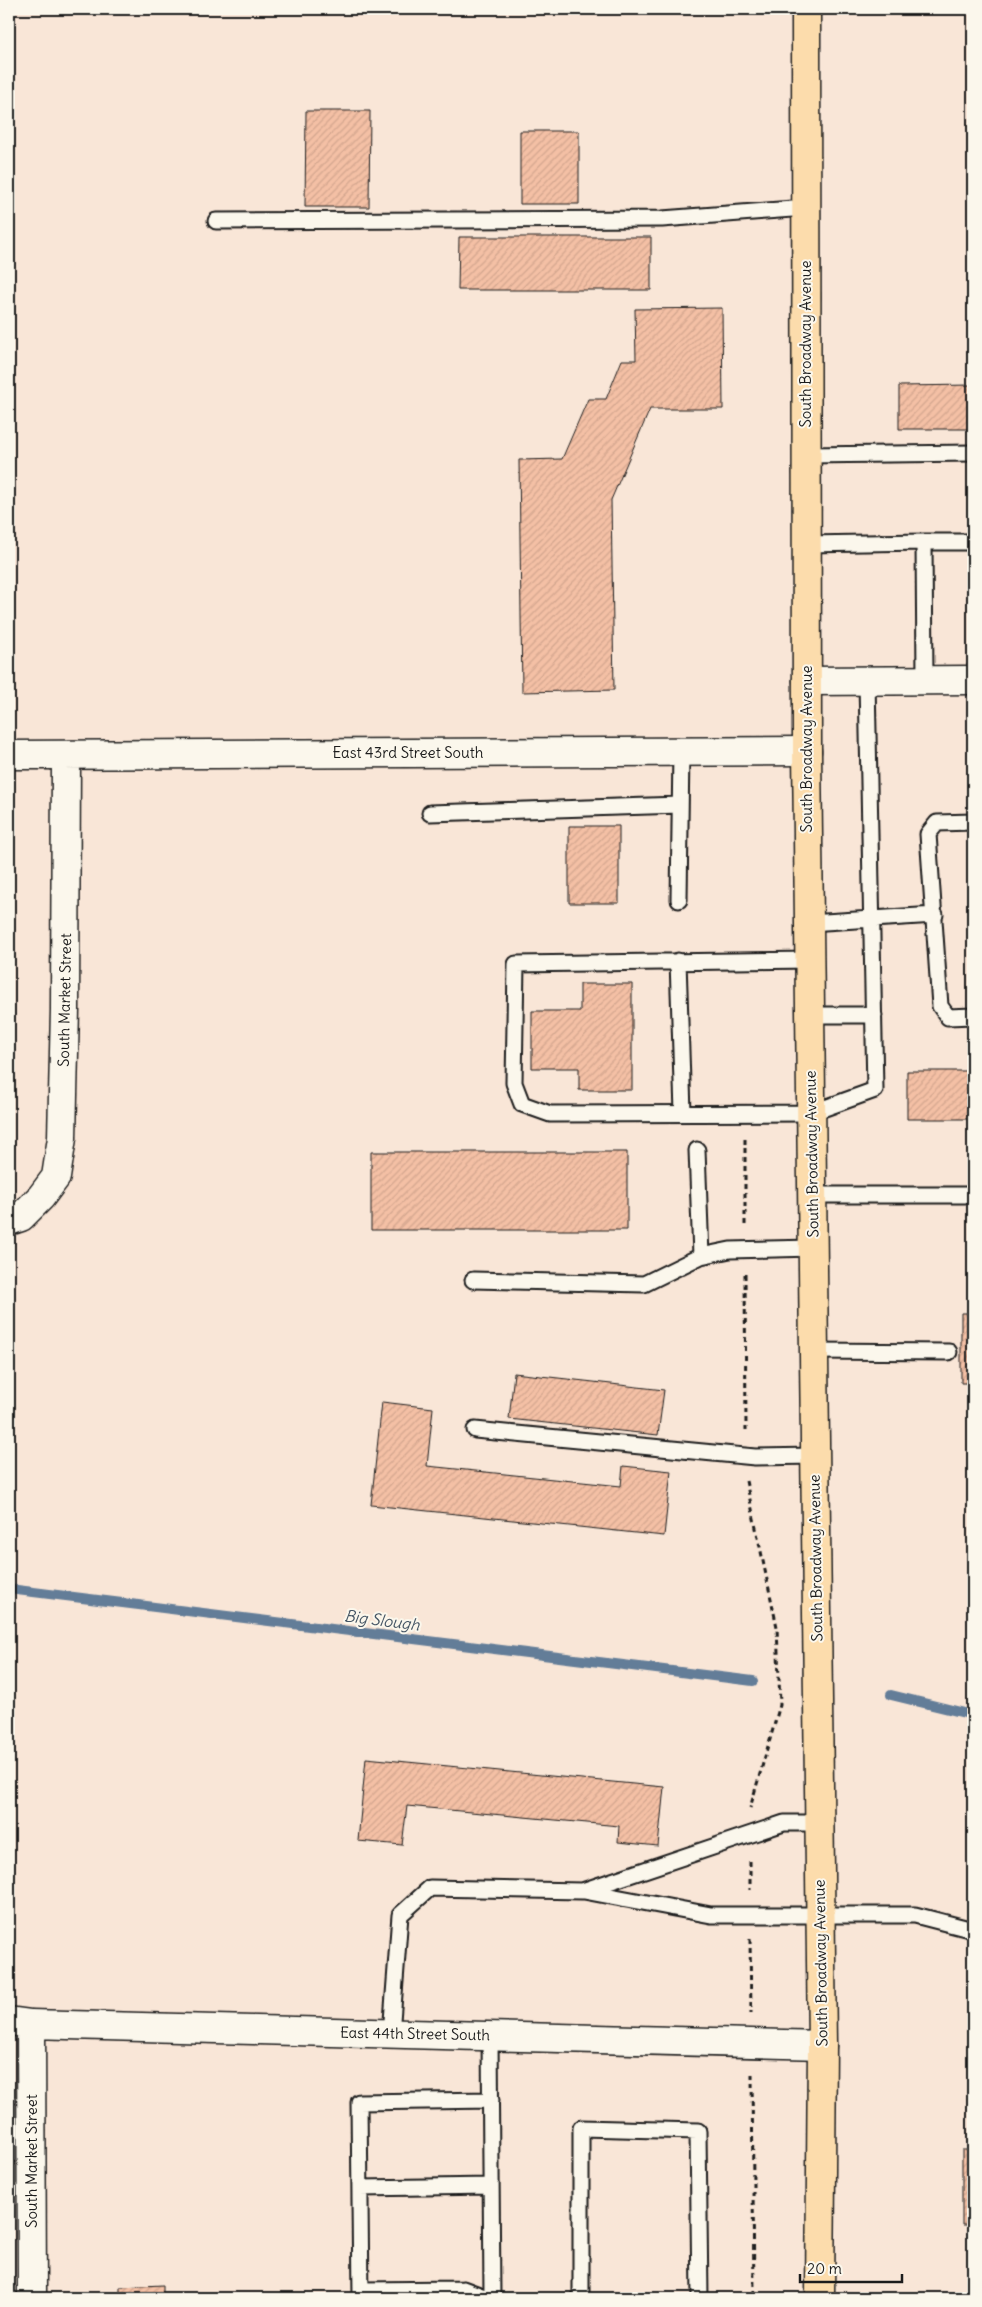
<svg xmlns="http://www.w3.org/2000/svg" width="982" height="2307" viewBox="0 0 982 2307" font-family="Delius,sans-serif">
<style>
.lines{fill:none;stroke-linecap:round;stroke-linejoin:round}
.stream{stroke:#637d98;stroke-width:10}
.building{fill:url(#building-hatch);stroke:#1c1c1c}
.service-casing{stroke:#1c1c1c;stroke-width:19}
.minor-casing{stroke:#1c1c1c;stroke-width:31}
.primary-casing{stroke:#1c1c1c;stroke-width:31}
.path{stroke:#1c1c1c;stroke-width:3;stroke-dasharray:5 4;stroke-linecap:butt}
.service{stroke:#fbf7ec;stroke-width:15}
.minor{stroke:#fbf7ec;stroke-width:28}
.primary{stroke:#fcdcac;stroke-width:28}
.labels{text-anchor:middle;stroke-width:4;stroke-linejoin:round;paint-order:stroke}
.street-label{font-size:15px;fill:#1c1c1c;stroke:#fbf7ec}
.water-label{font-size:16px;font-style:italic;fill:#455564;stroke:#fbf7ec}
</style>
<defs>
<pattern id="building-hatch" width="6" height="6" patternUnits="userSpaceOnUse" patternTransform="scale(1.25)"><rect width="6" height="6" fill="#f4c0a5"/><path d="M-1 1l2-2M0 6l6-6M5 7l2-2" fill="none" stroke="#d1a48d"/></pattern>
</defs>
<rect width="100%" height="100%" fill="#f9e6d7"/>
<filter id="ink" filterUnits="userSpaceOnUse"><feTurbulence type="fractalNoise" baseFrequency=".02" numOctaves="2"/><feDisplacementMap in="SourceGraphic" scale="10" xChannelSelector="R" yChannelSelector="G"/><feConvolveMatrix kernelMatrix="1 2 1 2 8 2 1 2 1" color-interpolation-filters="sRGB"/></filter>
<g filter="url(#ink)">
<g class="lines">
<!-- stream -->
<path class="stream" d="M9,1589L753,1681
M891,1695L973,1715"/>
</g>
<!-- building -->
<path class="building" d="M306,111H370L369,207H305Z
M520,131H579V204H520Z
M459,237H651V290H458Z
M722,308L723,409H650L611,500L614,690L522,692L519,460L562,459L588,399H606L622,360H636L635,309Z
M973,385V429H899V386Z
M569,826H619V903H569Z
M580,984H632V1090H579V1068H532V1011H580Z
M907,1071H973V1119H907Z
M371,1152H627V1230H371Z
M961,1313H973V1383H961Z
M514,1373L664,1390L658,1435L509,1419Z
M382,1402L433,1408L427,1466L621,1486L623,1466L671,1471L664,1536L371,1505Z
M366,1758L664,1787L658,1846L618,1842L619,1826L407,1806L402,1845L358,1841Z
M962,2150H973V2225H962Z
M163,2285V2298H120V2287Z"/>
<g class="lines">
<!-- service casing -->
<g class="service-casing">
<path id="service" d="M216,221L662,219L806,208
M807,455L973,453
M807,544L924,542
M925,680L924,542H973
M430,813L680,805
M973,822L937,823L928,834L940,1006L948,1017L973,1016
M679,900L681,751
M809,923L935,915
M809,960L516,964L514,1083L522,1104L550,1114L811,1113L875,1090L867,681
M678,961L683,1112
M810,1015H874
M697,1150L701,1256
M812,1195H973
M473,1280L644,1284L701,1256L730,1250L813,1248
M814,1351L949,1352
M475,1430L755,1457L815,1456
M584,1891L711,1915H915L973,1930
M391,2034L400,1915L430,1888L582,1891L784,1823H819
M490,2036L492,2298
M360,2188L491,2186
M361,2290L463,2289
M464,2297L463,2289L487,2298
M361,2298L359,2102L491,2100
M581,2298V2128L698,2131L700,2298"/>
</g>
<!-- minor casing -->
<g class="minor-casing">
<path id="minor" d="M807,681L973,680
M9,755L807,751
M9,1221L21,1217L41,1197L56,1177L62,1138L65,1009L66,756
M9,2021L31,2024L822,2045
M31,2024L32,2298"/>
</g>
<!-- primary casing -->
<g class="primary-casing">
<path id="primary" d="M806,9L807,751L822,2045L820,2298"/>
</g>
<!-- path -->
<path class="path" d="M745,1139V1225
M745,1274L746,1430
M746,1481L777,1627L780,1705L750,1808
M750,1861V1890
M750,1939L751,2013
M752,2074L754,2298"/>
<!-- service -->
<use href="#service" class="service"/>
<!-- minor -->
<use href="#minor" class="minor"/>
<!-- primary -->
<use href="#primary" class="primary"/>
</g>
</g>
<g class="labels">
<!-- street labels -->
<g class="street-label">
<text transform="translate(806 344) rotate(-90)" y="5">South Broadway Avenue</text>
<text transform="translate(807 749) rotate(-90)" y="5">South Broadway Avenue</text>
<text x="408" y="758">East 43rd Street South</text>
<text transform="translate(65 1000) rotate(-89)" y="5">South Market Street</text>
<text transform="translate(812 1154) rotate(-91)" y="5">South Broadway Avenue</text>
<text transform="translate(816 1558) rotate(-91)" y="5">South Broadway Avenue</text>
<text transform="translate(821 1963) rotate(-91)" y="5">South Broadway Avenue</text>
<text transform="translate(415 2034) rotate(1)" y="5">East 44th Street South</text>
<text transform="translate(32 2161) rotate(-90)" y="5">South Market Street</text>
</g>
<!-- water labels -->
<g class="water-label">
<text transform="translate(382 1620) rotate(7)" y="6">Big Slough</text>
</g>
</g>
<!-- margin -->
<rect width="982" height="2307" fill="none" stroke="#fbf7ec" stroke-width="30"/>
<rect x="15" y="15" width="952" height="2277" fill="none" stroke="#1c1c1c" stroke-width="2" filter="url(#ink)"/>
<!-- scale -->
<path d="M800 2274v8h102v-8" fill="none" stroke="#1c1c1c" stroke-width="2.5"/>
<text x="807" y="2274" font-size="15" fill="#1c1c1c" stroke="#fbf7ec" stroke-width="4" paint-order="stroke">20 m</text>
</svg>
